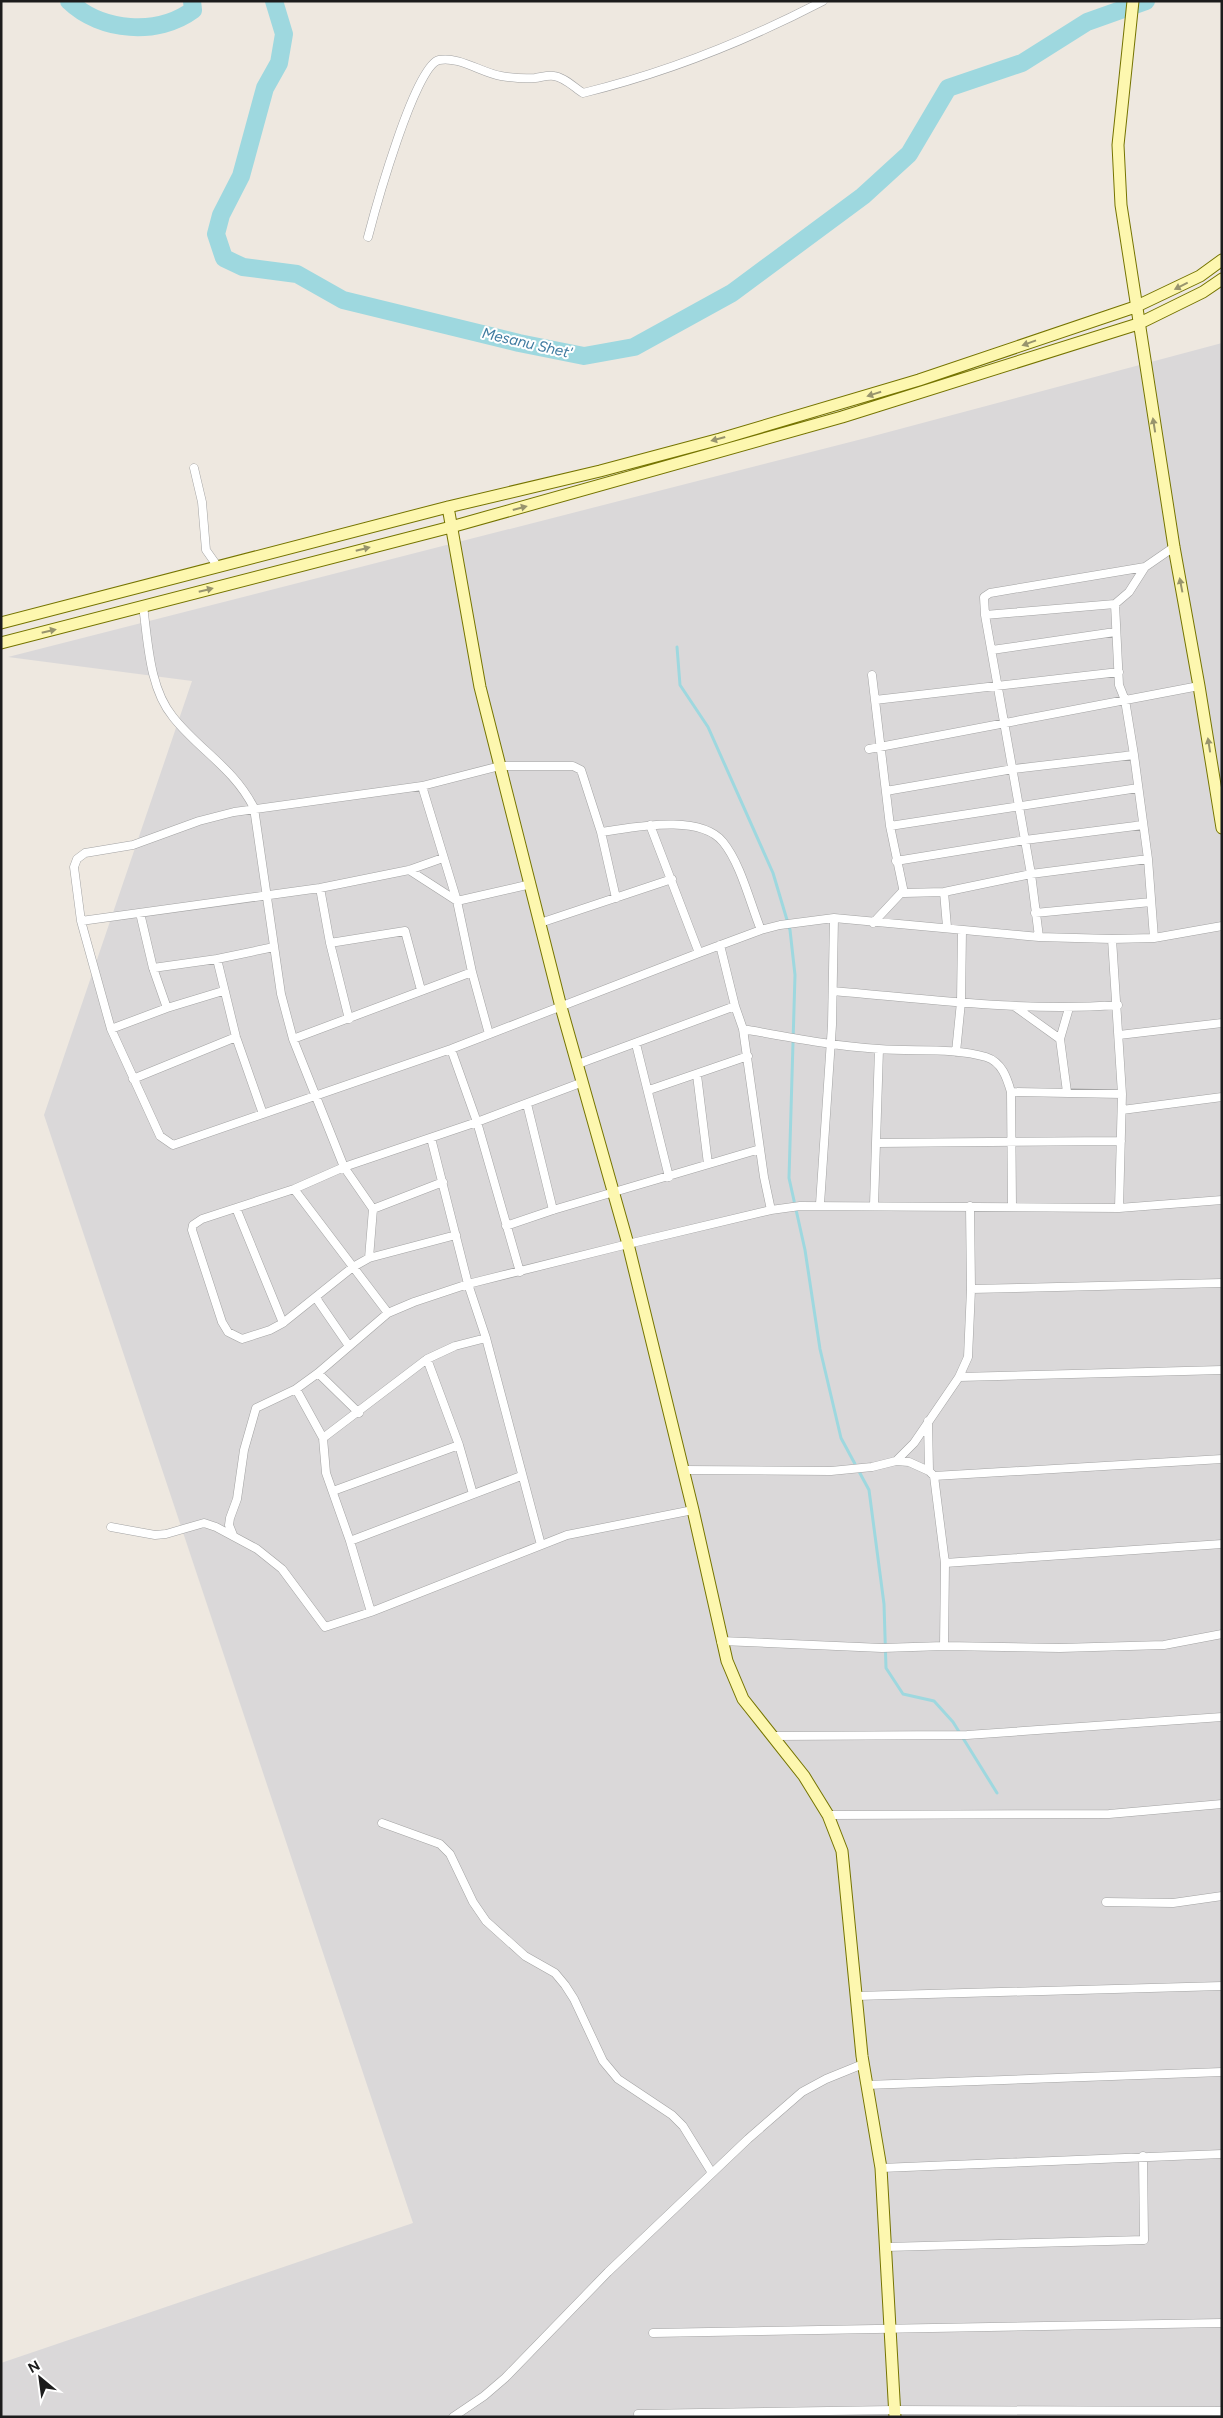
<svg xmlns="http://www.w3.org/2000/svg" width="1223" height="2418" viewBox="0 0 1223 2418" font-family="Figtree,sans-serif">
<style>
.residential{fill:#dad8d9}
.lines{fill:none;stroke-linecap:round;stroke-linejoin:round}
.stream{stroke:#9ed8df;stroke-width:3}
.river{stroke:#9ed8df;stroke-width:18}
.street-casing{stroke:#a3a3a3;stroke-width:9}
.secondary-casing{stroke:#757400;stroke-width:13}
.street{stroke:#fff;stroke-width:8}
.secondary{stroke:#fdf7af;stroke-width:11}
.oneway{fill:#98946d}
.labels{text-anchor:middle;stroke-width:4;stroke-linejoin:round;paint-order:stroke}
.water-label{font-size:15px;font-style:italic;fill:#3f7ba0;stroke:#fff}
</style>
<rect width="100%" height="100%" fill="#eee8e0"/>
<!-- residential -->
<path class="residential" d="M1222,343V2417H1V2363L413,2223L44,1115L192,681L8,657L866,438Z"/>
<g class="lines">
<!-- stream -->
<path class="stream" d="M677,647L680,685L708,727L773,873L790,930L795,975L789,1178L805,1250L820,1349L841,1438L869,1490L884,1604L886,1668L903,1694L934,1701L953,1722L997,1793"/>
<!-- river -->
<path class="river" d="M69,1C101,32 158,36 193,10L192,1
M274,1L284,34L279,63L265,88L241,176L221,215L216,234L224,258L243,267L297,274L343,300L519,343L584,356L634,347L732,293L863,196L909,154L948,88L1022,63L1087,22L1146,1"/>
<!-- street casing -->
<g class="street-casing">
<path id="street" d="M368,237C375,210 415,65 439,60C459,56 482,73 501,76C513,78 524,79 535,78C542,77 548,75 554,76C564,77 575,88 583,93C665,73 748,40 823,1
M194,468L202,502L206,550L218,567
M1115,604L1119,685L1125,700L1134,755L1148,859L1154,938
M143,606C148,641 149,688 173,717C199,750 234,768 254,808L281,994L293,1039L344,1167L373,1209L369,1258
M985,615L984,597L990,593L1145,567L1174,547
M992,650L1115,632
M872,675L890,826L904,893L944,892L1031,874L1148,859
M875,700L1119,672
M869,749L1199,686
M422,786L457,901L472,972L489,1034
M886,791L1013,769L1134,755
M650,825L699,953
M890,826L1138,788
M601,832C632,828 699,813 723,842C741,864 750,903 761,930
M896,861L1025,840L1143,825
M409,870L457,901L531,884
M320,888L330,943L349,1019
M944,892L947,927
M616,898L601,832L581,770L573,766H500L422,786L234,812L199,821L133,845L85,853L77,859L74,867L81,921L111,1029L160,1136L173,1145L451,1049L699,953L761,930L780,925L834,918L1039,937L1112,939L1154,938L1222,926
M140,913L153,968L167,1008L223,991
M1035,913L1151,902
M81,921L320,888L409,870L443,858
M540,923L672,879
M873,923L902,892
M1039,937L1031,874L985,615L1115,604L1129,592L1145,567
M1112,939L1122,1094L1119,1208
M330,943L405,931L421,990
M720,945L735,1006L743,1029L764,1177L771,1210
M217,959L236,1037L263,1114
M153,968L217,959L274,947
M833,991C927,999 1023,1012 1118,1005
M1014,1006L1060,1039L1067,1092
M111,1029L167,1008
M743,1029C788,1037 833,1046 879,1049C914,1052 952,1047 986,1057C1002,1062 1007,1078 1011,1092L1012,1207
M1119,1035L1222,1023
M293,1039L472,972
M1060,1039L1069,1008
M636,1044L669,1177
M451,1049L477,1122L520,1272
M956,1052L961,1002L962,930
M578,1064L735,1006
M697,1075L708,1164
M133,1079L236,1037
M649,1090L748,1056
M1011,1092L1122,1094
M527,1104L553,1210
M1122,1110L1222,1097
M431,1138L468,1284L486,1338L541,1545
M877,1143L1121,1141
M294,1189L388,1313
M820,1204L832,1025L834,918
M874,1205L879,1049
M236,1208L283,1323
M373,1209L443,1182
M506,1226L553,1210L760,1149
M456,1235L369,1258L353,1267L283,1323L270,1330L242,1339L228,1332L222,1322L192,1230L193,1225L202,1219L294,1189L344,1167L477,1122L583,1082
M971,1289L1222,1283
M316,1298L349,1346
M427,1359L459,1445L473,1494
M318,1373L359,1413
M959,1377L1222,1370
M296,1389L323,1438L326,1473L350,1541L371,1612L567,1535L693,1510
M928,1421L929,1471
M323,1438L427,1359L455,1346L486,1338
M896,1461L914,1443L959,1377L968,1357L971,1289L970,1206
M683,1470L831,1471L872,1467L896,1461L909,1462L929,1471L934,1476L945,1563L944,1646
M934,1476L1222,1459
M333,1491L459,1445
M111,1527L155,1535L166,1534L204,1523L216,1527L257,1549L282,1569L325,1627L371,1612
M233,1535L229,1525L230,1518L237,1499L244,1450L256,1408L296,1389L318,1373L388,1313L414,1302L468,1284L628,1244L771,1210L800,1206L1119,1208L1222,1200
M350,1541L521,1476
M945,1563L1222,1544
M721,1641L882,1648L944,1646L1060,1648L1164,1645L1222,1634
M773,1736L967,1735L1222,1717
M828,1815L1109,1814L1222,1804
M382,1823L440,1844L450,1854L473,1902L486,1921L525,1956L555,1973L565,1985L574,1999L603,2061L618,2079L672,2115L683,2126L712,2173
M1106,1902L1173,1903L1222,1896
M856,1996L1222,1986
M866,2085L1222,2072
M881,2168L1222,2154
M886,2247L1144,2240L1143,2156
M653,2333L1222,2323
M638,2414L894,2410L1222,2411
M453,2417L484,2396L505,2378L608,2272L748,2139L802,2092L826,2079L863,2064"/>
</g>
<!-- secondary casing -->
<g class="secondary-casing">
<path id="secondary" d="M1133,1L1118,145L1121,205L1174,547L1199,686L1222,828
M448,507L480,687L561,1007L628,1244L693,1510L727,1661L743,1699L804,1776L828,1815L842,1851L862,2056L881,2168L895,2417
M1,623L448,507L600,471L720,439L919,380L1135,307L1200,276L1222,260
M1,643L451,527L842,417L1138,324L1203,292L1222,279"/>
</g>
<!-- street -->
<use href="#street" class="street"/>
<!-- secondary -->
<use href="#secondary" class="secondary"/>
</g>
<!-- one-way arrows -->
<defs><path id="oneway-solid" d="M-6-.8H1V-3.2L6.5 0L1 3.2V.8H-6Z" transform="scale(1.25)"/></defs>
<g class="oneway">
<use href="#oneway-solid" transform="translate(1181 286) rotate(153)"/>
<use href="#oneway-solid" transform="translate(1029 343) rotate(160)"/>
<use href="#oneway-solid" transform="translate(874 394) rotate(163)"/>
<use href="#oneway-solid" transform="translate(1154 425) rotate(-99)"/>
<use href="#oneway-solid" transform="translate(718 439) rotate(165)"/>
<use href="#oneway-solid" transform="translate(520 508) rotate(-15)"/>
<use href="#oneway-solid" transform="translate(363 549) rotate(-14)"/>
<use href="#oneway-solid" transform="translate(1181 585) rotate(-101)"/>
<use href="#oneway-solid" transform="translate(206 590) rotate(-14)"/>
<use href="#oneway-solid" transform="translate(49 631) rotate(-13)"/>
<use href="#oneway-solid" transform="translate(1209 745) rotate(-99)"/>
</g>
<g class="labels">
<!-- water labels -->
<g class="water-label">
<text transform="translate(527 343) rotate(13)" y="5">Mesanu Shet'</text>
</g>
</g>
<!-- border -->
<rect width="1223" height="2418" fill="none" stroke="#1c1c1c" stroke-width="5"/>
<!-- north arrow -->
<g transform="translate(40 2378) rotate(331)" stroke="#ffffff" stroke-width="4" paint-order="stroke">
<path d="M0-4L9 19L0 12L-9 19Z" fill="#1c1c1c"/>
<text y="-8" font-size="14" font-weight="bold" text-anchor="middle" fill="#1c1c1c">N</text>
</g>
</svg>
